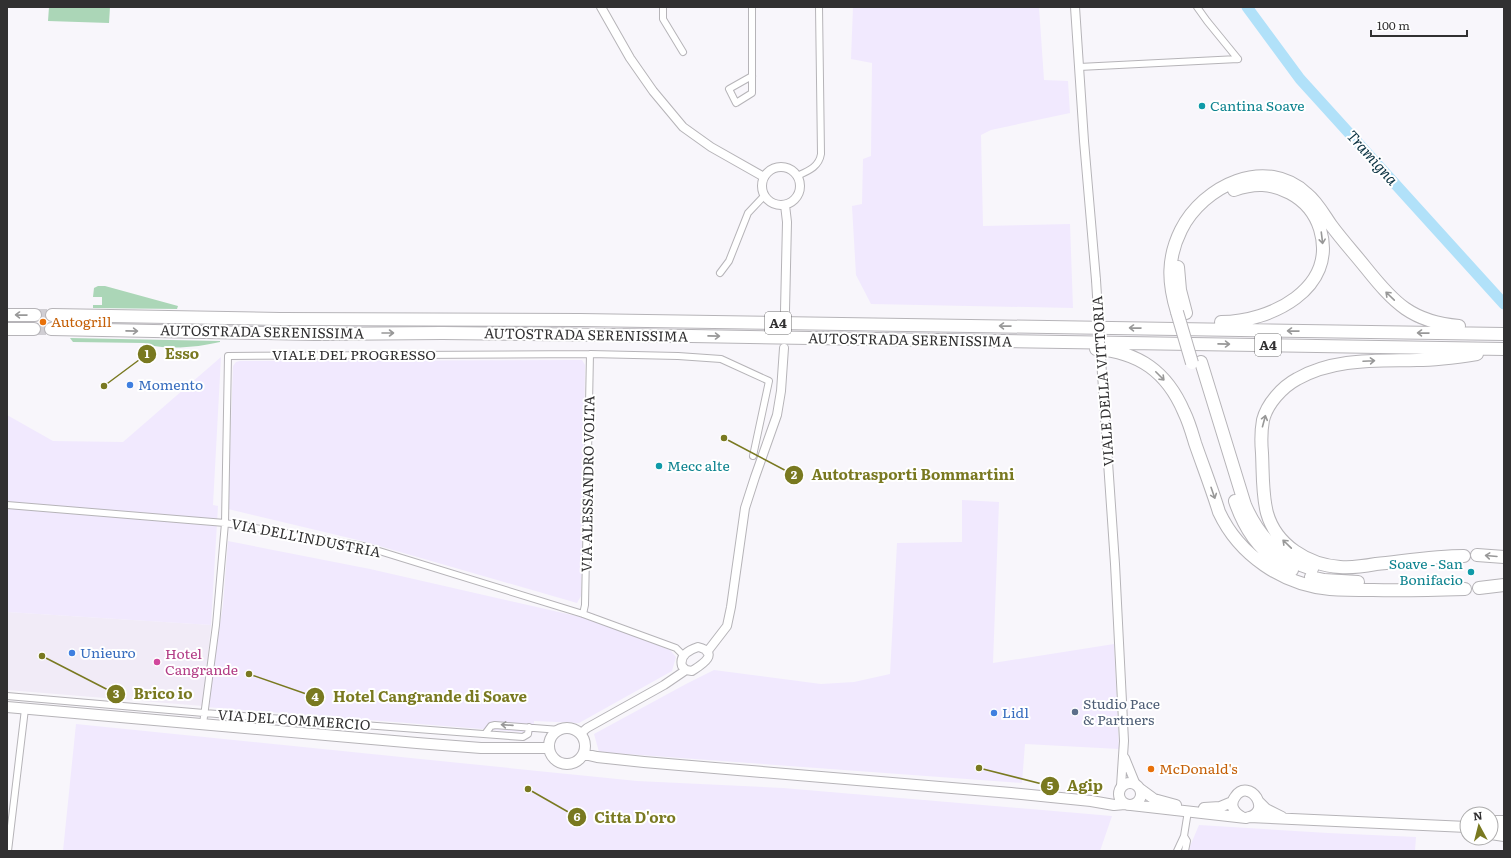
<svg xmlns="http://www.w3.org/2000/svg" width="1511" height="858" viewBox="0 0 1511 858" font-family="Literata,serif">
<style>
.built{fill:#f1ebf7}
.industrial{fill:#f1e9fe}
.green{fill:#abd6b7}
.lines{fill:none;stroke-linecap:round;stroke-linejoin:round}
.river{stroke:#b1e1f9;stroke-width:11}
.motorway-tunnel{stroke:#d0ced3;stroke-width:12;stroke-dasharray:12 6;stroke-linecap:butt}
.minor-casing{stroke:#b6b4b8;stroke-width:8}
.tertiary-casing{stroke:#b6b4b8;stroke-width:10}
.primary-casing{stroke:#b6b4b8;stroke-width:12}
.motorway-casing{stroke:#b6b4b8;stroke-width:14}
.minor{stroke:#fff;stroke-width:6}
.tertiary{stroke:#fff;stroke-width:8}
.primary{stroke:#fff;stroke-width:10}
.motorway{stroke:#fff;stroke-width:12}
.tertiary-bridge-casing{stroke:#b6b4b8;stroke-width:10;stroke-linecap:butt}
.motorway-bridge-casing{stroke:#b6b4b8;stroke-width:14;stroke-linecap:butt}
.tertiary-bridge{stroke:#fff;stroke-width:8}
.motorway-bridge{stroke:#fff;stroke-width:12}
.oneway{stroke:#989898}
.culture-dot{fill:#0f9aa8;stroke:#fff;stroke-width:1.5}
.food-dot{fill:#e8710a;stroke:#fff;stroke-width:1.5}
.shop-dot{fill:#3f7fe0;stroke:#fff;stroke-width:1.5}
.hotel-dot{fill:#d1479c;stroke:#fff;stroke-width:1.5}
.service-dot{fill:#5c6f8a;stroke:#fff;stroke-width:1.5}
.labels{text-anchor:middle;stroke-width:4;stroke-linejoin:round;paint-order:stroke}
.shield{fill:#fff;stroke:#6f6e6f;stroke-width:1}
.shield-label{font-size:13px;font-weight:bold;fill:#313031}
.culture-label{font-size:14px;fill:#0d838f;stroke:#fff;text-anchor:start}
.food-label{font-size:14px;fill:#c56008;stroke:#fff;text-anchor:start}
.street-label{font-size:14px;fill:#313031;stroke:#fff}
.shop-label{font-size:14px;fill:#366cbe;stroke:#fff;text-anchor:start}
.hotel-label{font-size:14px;fill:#b23c85;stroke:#fff;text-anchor:start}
.service-label{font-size:14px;fill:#4e5e75;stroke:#fff;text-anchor:start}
.water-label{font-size:15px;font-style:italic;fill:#093141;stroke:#fff}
.leader{fill:none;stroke:#797920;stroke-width:1.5}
.callout-dot{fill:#797920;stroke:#fff;stroke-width:1.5}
.mark-label{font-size:12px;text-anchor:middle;font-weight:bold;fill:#fff}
.callout-label{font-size:15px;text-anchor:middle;font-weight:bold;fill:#797920;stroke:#fff;stroke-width:4;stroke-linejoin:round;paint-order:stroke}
</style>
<rect width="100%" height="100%" fill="#f8f6fb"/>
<!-- built -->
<path class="built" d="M7,612L211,625L203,706L7,690Z"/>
<!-- industrial -->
<path class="industrial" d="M853,7H1039L1044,80L1068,81L1070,113L991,130L981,135L983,226L1070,224L1073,308L871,304L856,275L852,206L862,204L863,159L871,156L872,63L851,59Z
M221,357L213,505L218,506L211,625L7,612V415L53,441L123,442Z
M577,360H582L585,365L581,596L577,603L362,541L228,509L233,366L236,362L240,361Z
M962,500L999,502L993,663L1114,644L1119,749L1025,744L1022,783L599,752L594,734L686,684L714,670L821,684L854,682L890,674L897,543L962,542Z
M228,541L370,569L594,620L670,650L676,657L672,671L579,723L534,721L533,733L206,707L223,605Z
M76,724L637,781L783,788L1112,816L1100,851H63Z
M1199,825L1328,833L1416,837L1415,851H1188Z"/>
<!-- green -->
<path class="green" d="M49,7H110L109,23L48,21Z
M98,286H105L178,306L177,309L93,308V305H102V297H93L94,288Z
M70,338L220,341V342C199,347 164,351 144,343L73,342Z"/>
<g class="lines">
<!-- river -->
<path class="river" d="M1247,7L1300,79L1504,304"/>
<!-- motorway-tunnel -->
<path class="motorway-tunnel" d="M35,315H52
M34,329H51"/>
<!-- minor casing -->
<g class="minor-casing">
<path id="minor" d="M663,7V19L683,52
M1197,7L1207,21L1238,59
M1079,67L1238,59
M752,76L729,89L736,103L752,93V7
M797,176C808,171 819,167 821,154L819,7
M720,273L729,261L748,213L764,196
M7,505L225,523L363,546L583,614L676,648L683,655
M583,614L585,605L590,354
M7,696L204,713L523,737L528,734L529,727
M203,724L216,625L225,523L228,356L590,354L678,356L721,359L769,381L753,456
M485,734L491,726L495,725L560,730
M1184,836L1187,841L1185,851
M8,851L25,709
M1177,851L1184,836L1188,811"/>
</g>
<!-- tertiary casing -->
<g class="tertiary-casing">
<path id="tertiary" d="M601,7L630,58L653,91L683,127L711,147L764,177
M1075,7L1084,141L1096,280
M762 186a19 19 0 1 1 38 0a19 19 0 1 1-38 0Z
M785,311L787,222L785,205
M1103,389L1115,564L1124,741L1121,786
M698,647C721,653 701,665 692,671L686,670L682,666C679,655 689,650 698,647Z
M707,652L727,626L731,607L745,508L755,477L777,415L781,391L784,348
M580,734L587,728L664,685L686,670
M1125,758L1136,785"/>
</g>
<!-- primary casing -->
<g class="primary-casing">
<path id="primary" d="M7,707L417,743L481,748H549
M549 746a18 18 0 1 1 36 0a18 18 0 1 1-36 0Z
M584,754L597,757L644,762L1011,793L1091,801L1114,805L1125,804
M1119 794a11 11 0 1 1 22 0a11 11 0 1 1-22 0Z
M1139,788L1154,799L1176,805
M1259,802L1266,809L1282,817
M1131,805L1246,818C1275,813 1249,776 1235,797C1229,805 1234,813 1242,817
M1204,808L1220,807L1232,802
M1249,817L1467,827
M1491,821H1504
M1491,828H1504
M1491,834L1504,836"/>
</g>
<!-- motorway casing -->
<g class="motorway-casing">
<path id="motorway" d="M1178,267L1180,290L1186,313
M1177,312C1168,283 1167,258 1181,230C1203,186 1266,155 1307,194C1317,202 1324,215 1331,225C1342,240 1354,253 1366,268C1394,303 1412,322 1459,326
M7,315H35
M52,315L280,319L580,320L1504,334
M1221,322C1270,322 1338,289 1320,229C1315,213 1305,201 1290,193C1271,183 1254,183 1234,190
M7,329H34
M51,329L315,334L442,333L691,336L1504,349
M1096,349C1139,352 1167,372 1184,412C1189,422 1192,433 1195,443C1203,466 1212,489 1219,512C1239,555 1283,585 1330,589C1344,590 1359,590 1373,590C1403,591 1434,590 1465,589
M1201,362L1245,505C1258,535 1279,559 1312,569
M1235,501C1245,531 1263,556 1292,570
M1477,555L1504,557
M1464,556C1435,556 1405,561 1376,564C1365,566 1352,568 1340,567C1308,565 1276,545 1267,513C1262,494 1263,473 1262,453C1261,442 1261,431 1263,420C1267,404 1282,387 1297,379C1334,358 1376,361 1417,360C1437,360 1458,357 1477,354
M1311,577L1324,580L1358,582
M1479,588L1504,585"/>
</g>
<!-- minor -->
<use href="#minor" class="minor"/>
<!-- tertiary -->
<use href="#tertiary" class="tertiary"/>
<!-- primary -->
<use href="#primary" class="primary"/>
<!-- motorway -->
<use href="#motorway" class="motorway"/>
<!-- tertiary-bridge casing -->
<g class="tertiary-bridge-casing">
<path id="tertiary-bridge" d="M1096,280L1103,389"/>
</g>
<!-- motorway-bridge casing -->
<g class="motorway-bridge-casing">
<path id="motorway-bridge" d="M1177,312L1192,363"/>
</g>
<!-- tertiary-bridge -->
<use href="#tertiary-bridge" class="tertiary-bridge"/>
<!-- motorway-bridge -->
<use href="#motorway-bridge" class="motorway-bridge"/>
</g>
<!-- one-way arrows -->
<defs><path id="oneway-shaft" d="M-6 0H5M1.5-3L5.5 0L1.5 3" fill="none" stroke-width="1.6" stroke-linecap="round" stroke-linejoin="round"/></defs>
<g class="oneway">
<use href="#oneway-shaft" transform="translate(1322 238) rotate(83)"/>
<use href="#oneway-shaft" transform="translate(1390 296) rotate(-136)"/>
<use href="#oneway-shaft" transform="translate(21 315) rotate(-179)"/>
<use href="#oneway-shaft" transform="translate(1005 326) rotate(-179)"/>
<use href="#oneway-shaft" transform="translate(1135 328) rotate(-179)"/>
<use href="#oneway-shaft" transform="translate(132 331) rotate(1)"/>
<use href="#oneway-shaft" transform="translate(1293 331) rotate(-179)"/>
<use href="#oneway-shaft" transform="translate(388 333)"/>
<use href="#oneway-shaft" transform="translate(1423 333) rotate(-179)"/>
<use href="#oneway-shaft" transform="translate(714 336) rotate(1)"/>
<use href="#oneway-shaft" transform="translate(1224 344) rotate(1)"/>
<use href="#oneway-shaft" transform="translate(1369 361) rotate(-3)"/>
<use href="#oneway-shaft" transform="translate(1160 376) rotate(45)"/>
<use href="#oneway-shaft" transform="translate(1264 421) rotate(-75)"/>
<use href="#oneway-shaft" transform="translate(1213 493) rotate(71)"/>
<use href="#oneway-shaft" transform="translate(1287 544) rotate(-136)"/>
<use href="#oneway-shaft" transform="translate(1491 556) rotate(-175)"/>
<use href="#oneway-shaft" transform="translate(507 725) rotate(-176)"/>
</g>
<!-- markers -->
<g class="culture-dot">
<circle cx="1202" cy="106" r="4"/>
<circle cx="659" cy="466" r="4"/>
<circle cx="1471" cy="572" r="4"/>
</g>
<g class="food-dot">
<circle cx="43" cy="322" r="4"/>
<circle cx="1151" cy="769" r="4"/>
</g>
<g class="shop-dot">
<circle cx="130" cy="385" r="4"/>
<circle cx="72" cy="653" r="4"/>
<circle cx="994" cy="713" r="4"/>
</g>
<circle class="hotel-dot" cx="157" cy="662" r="4"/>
<circle class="service-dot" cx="1075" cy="712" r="4"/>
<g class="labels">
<!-- shield labels -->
<g class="shield">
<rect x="765" y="312" width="26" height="22" rx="3"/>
<rect x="1255" y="334" width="26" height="22" rx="3"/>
</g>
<g class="shield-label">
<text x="778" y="328">A4</text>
<text x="1268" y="350">A4</text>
</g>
<!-- culture labels -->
<g class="culture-label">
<text x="1210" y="111">Cantina Soave</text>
<text x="667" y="471">Mecc alte</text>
<text x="1463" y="569" text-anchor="end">Soave - San<tspan x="1463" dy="16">Bonifacio</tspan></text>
</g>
<!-- food labels -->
<g class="food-label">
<text x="51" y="327">Autogrill</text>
<text x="1159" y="774">McDonald's</text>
</g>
<!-- street labels -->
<g class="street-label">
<text transform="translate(262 332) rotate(1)" y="5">AUTOSTRADA SERENISSIMA</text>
<text transform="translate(586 335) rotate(1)" y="5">AUTOSTRADA SERENISSIMA</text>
<text transform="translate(910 340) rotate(1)" y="5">AUTOSTRADA SERENISSIMA</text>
<text x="354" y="360">VIALE DEL PROGRESSO</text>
<text transform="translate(1103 381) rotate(-94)" y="5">VIALE DELLA VITTORIA</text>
<text transform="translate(588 484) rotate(-89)" y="5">VIA ALESSANDRO VOLTA</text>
<text transform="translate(306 538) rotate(11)" y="5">VIA DELL'INDUSTRIA</text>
<text transform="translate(294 720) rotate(4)" y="5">VIA DEL COMMERCIO</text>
</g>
<!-- shop labels -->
<g class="shop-label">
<text x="138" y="390">Momento</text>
<text x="80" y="658">Unieuro</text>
<text x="1002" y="718">Lidl</text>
</g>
<!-- hotel labels -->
<g class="hotel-label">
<text x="165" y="659">Hotel<tspan x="165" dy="16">Cangrande</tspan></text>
</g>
<!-- service labels -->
<g class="service-label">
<text x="1083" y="709">Studio Pace<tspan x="1083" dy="16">&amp; Partners</tspan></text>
</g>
<!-- water labels -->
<g class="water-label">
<text transform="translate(1372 158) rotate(48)" y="5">Tramigna</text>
</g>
</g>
<!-- callouts -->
<path class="leader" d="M104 386L147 354M724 438L794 475M42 656L116 694M249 674L315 697M979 768L1050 786M528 789L577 817"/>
<g class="callout-dot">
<circle cx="104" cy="386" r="4"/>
<circle cx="724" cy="438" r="4"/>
<circle cx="42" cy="656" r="4"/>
<circle cx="249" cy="674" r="4"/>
<circle cx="979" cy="768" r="4"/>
<circle cx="528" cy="789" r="4"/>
<circle cx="147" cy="354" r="10"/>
<circle cx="794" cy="475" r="10"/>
<circle cx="116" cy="694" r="10"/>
<circle cx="315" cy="697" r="10"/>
<circle cx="1050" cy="786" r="10"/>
<circle cx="577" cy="817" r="10"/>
</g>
<g class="mark-label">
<text x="147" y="358">1</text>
<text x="794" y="479">2</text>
<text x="116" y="698">3</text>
<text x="315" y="701">4</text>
<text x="1050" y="790">5</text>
<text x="577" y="821">6</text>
</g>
<g class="callout-label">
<text x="182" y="359">Esso</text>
<text x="913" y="480">Autotrasporti Bommartini</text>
<text x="163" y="699">Brico io</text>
<text x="430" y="702">Hotel Cangrande di Soave</text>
<text x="1085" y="791">Agip</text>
<text x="635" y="823">Citta D'oro</text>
</g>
<!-- border -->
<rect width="1511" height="858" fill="none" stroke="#313031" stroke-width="16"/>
<!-- north arrow -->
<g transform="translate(1479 826) rotate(353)"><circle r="19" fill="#ffffff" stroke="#adacad"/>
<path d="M0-3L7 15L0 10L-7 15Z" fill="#797920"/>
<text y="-6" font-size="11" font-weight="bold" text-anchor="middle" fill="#313031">N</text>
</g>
<!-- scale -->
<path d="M1371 30v6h96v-6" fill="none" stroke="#313031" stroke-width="2"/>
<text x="1377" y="30" font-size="12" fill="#313031" stroke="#ffffff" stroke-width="3" paint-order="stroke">100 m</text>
</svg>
